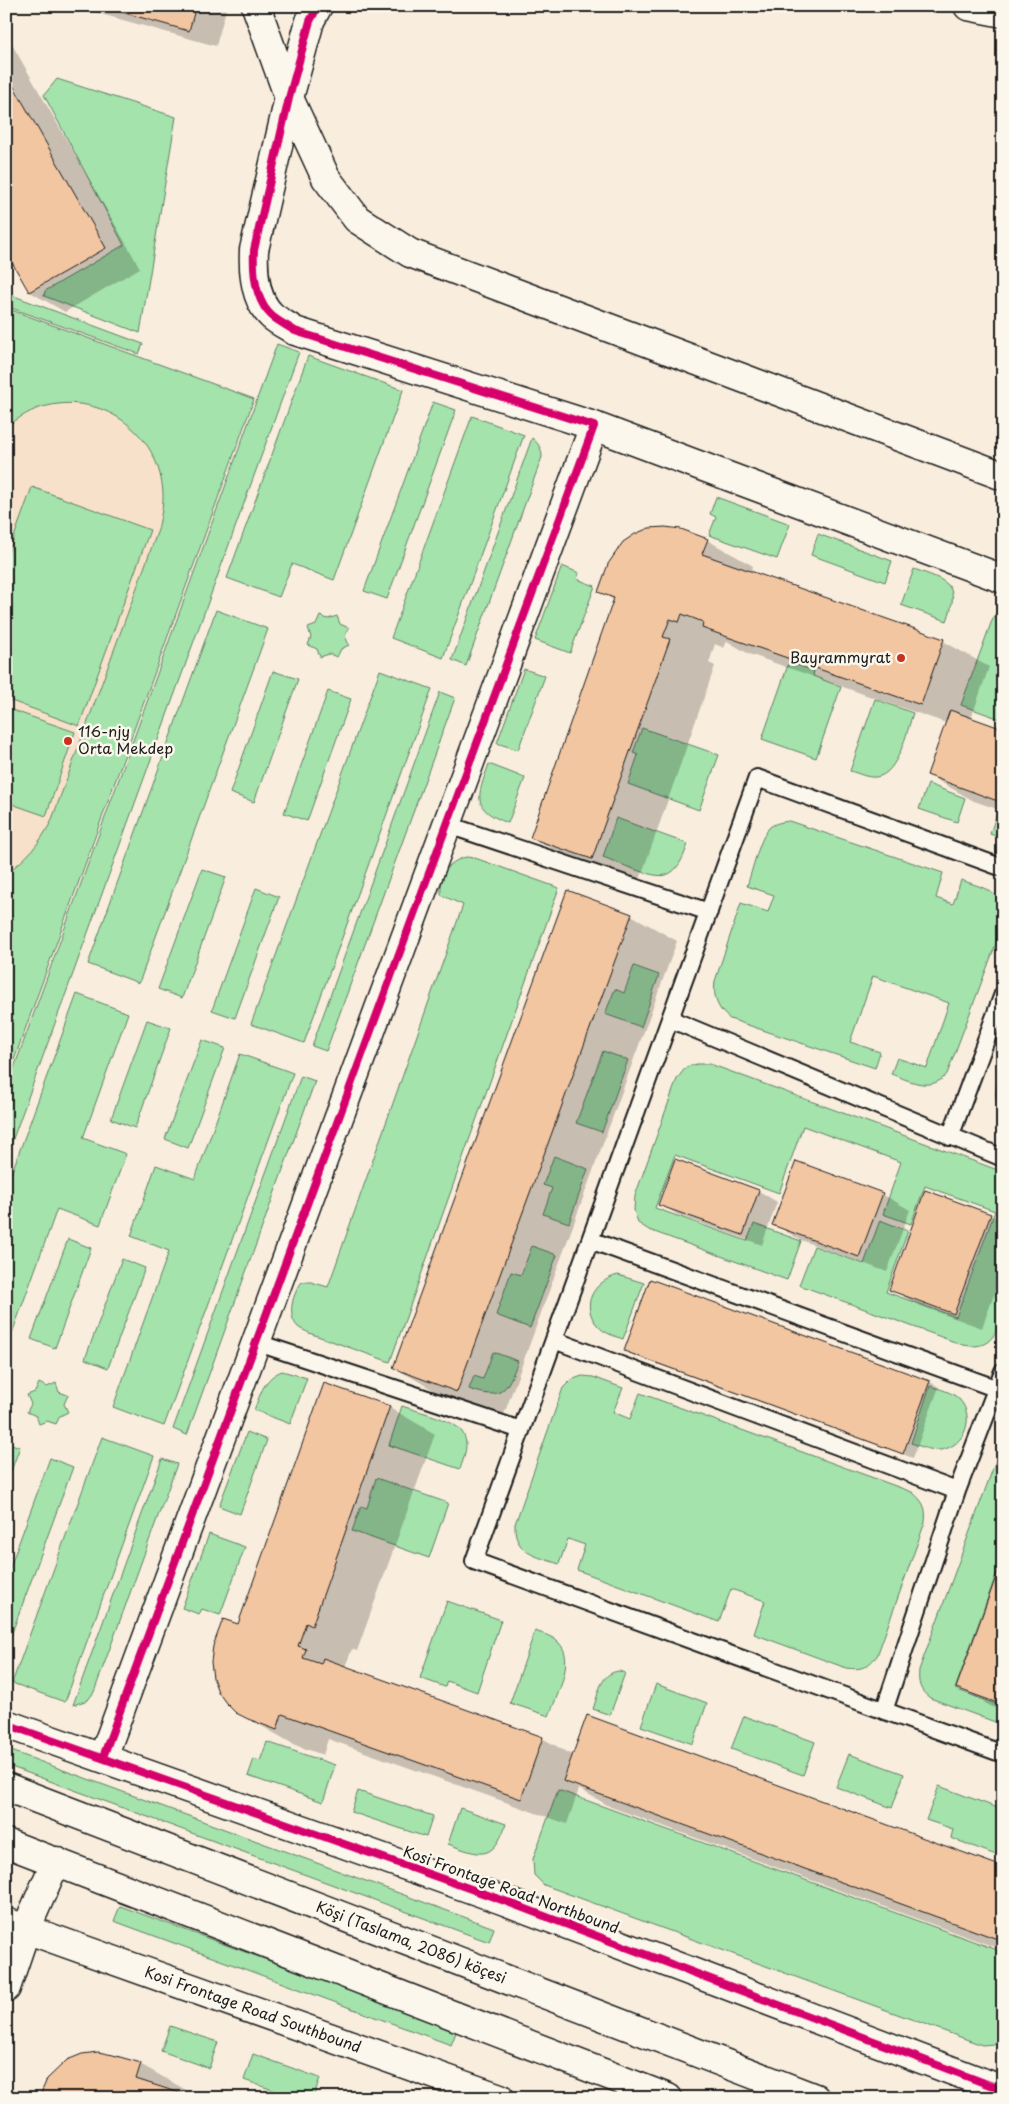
<svg xmlns="http://www.w3.org/2000/svg" width="1009" height="2104" viewBox="0 0 1009 2104" font-family="'Playpen Sans',sans-serif">
<style>
.built{fill:#f7e1cb}
.green{fill:#a4e3ac;stroke:#608064}
.shadow{fill:#0003}
.building{fill:#f3c6a2;stroke:#1c1c1c}
.lines{fill:none;stroke-linecap:round;stroke-linejoin:round}
.service-casing{stroke:#1c1c1c;stroke-width:20}
.minor-casing{stroke:#1c1c1c;stroke-width:31}
.tertiary-casing{stroke:#1c1c1c;stroke-width:31}
.primary-casing{stroke:#1c1c1c;stroke-width:31}
.service{stroke:#fbf7ec;stroke-width:16}
.minor{stroke:#fbf7ec;stroke-width:28}
.tertiary{stroke:#fbf7ec;stroke-width:28}
.primary{stroke:#fbf7ec;stroke-width:28}
.cycleway-casing{stroke:#fbf7ec;stroke-width:11}
.cycleway{stroke:#d6006c;stroke-width:8}
.poi-dot{fill:#c8321e;stroke:#fbf7ec;stroke-width:2}
.labels{text-anchor:middle;stroke-width:5;stroke-linejoin:round;paint-order:stroke}
.poi-label{font-size:15px;fill:#1c1c1c;stroke:#fbf7ec;text-anchor:end}
.street-label{font-size:15px;fill:#1c1c1c;stroke:#fbf7ec}
</style>
<rect width="100%" height="100%" fill="#f9eddd"/>
<filter id="ink" filterUnits="userSpaceOnUse"><feTurbulence type="fractalNoise" baseFrequency=".02" numOctaves="2"/><feDisplacementMap in="SourceGraphic" scale="10" xChannelSelector="R" yChannelSelector="G"/><feConvolveMatrix kernelMatrix="1 2 1 2 8 2 1 2 1" color-interpolation-filters="sRGB"/></filter>
<g filter="url(#ink)">
<!-- built -->
<path class="built" d="M6,308L254,398L6,1083Z"/>
<!-- green -->
<path class="green" d="M57,79L176,117L140,333L44,296L45,291L124,245L44,95Z
M6,293L143,344L139,354L6,306Z
M6,308L254,399L6,1082V873C27,859 39,844 51,822L158,530C161,515 165,500 162,484C154,430 101,393 47,406C31,409 19,418 6,427Z
M277,344L299,352L6,1158V1090Z
M308,356L403,390L334,580L292,564L279,597L227,578Z
M433,402L456,410L387,599L364,591Z
M472,416L524,435L443,658L391,638Z
M532,438C539,444 542,449 542,457L466,666L452,660Z
M32,487L150,530L79,726L6,699V559Z
M716,497L790,524L777,559L709,535L716,517L710,514Z
M818,534L892,561L885,582L811,555Z
M562,566L579,573L577,579L595,586L570,653L535,640Z
M914,569C947,581 961,583 947,621L901,605Z
M1003,609V720L961,705L991,623L997,611Z
M216,610L268,629L139,983L88,964Z
M320,616L328,619L337,616L340,624L349,628L345,636L349,645L341,649L337,657L329,654L320,657L317,649L308,645L311,637L308,628L316,625Z
M789,662L814,671L813,676L841,687L816,758L762,739Z
M524,669L545,676L518,750L497,743Z
M380,670L432,689L304,1043L251,1024Z
M273,671L298,679L254,802L230,793Z
M328,691L351,699L307,821L284,813Z
M440,692L455,698L326,1051L312,1046Z
M875,699L913,713C907,731 898,775 876,777C867,778 858,773 850,771Z
M6,708L75,732L46,816L6,802Z
M642,728L719,755L699,810L628,784L638,755L633,753Z
M489,764L525,778L508,823C471,809 477,797 489,764Z
M928,784L965,798L957,822L919,809Z
M998,810L1003,811V839L990,834Z
M616,818L688,844C684,855 679,871 666,875C652,879 617,862 603,857Z
M789,821L943,873L936,898L953,904L961,880C990,890 1003,891 1003,925L947,1074C931,1093 911,1081 891,1074L897,1058L927,1068L949,1003L873,976L850,1042L880,1052L875,1068L730,1019C717,1009 713,997 715,981L741,903L768,912L774,895L747,886C752,872 760,836 770,827C775,823 782,822 789,821Z
M466,857L475,858L559,888L390,1362L309,1333C306,1331 300,1329 298,1327C286,1315 293,1293 302,1282H311L328,1287L463,905L441,895C440,873 446,863 466,857Z
M202,869L226,877L182,998L158,989Z
M256,888L279,897L235,1018L212,1010Z
M634,966L659,975L641,1027L605,1014L615,989L624,993Z
M77,994L128,1013L83,1138L126,1154L100,1225L57,1209L6,1350V1188Z
M147,1020L171,1028L135,1128L111,1119Z
M202,1040L225,1048L188,1148L165,1139Z
M603,1051L628,1060L602,1132L576,1123Z
M240,1054L293,1073L164,1426L113,1407L169,1251L131,1236L156,1165L195,1179Z
M697,1064H710L1003,1172V1314C995,1336 990,1350 963,1345L799,1285L814,1246L864,1264L880,1220L908,1231L886,1292L956,1317L995,1211L925,1186L911,1224L883,1214L901,1162L803,1126L779,1193L675,1155L655,1208L747,1241L754,1224L801,1241L787,1280L649,1230L638,1223L634,1210L635,1196L677,1079L686,1067Z
M1003,1074V1112C993,1099 994,1087 1003,1074Z
M301,1076L315,1081L187,1435L173,1429Z
M554,1156L588,1169L569,1223L543,1214L552,1188L543,1185Z
M68,1239L91,1248L55,1348L31,1339Z
M532,1246L557,1255L530,1328L496,1315L511,1272L521,1275Z
M122,1259L145,1268L108,1368L85,1359Z
M618,1275L644,1283L623,1339C614,1336 604,1333 598,1326C579,1305 594,1281 618,1275Z
M493,1352L518,1361C507,1391 502,1401 469,1389L474,1376L483,1379Z
M282,1371L307,1378L290,1424L254,1410C261,1393 264,1378 282,1371Z
M582,1376L593,1377L623,1388L613,1412L630,1419L640,1393L912,1492C923,1501 927,1508 925,1522L877,1656C866,1668 862,1670 846,1668L754,1634L765,1601L731,1589L719,1622L577,1570L585,1545L568,1539L559,1564C536,1556 514,1554 515,1524L563,1388L571,1380Z
M39,1383L47,1387L56,1383L59,1392L68,1395L64,1404L68,1412L60,1416L56,1424L47,1421L39,1424L36,1416L27,1412L31,1404L27,1395L35,1392Z
M930,1386C940,1389 952,1392 959,1399C976,1417 965,1446 941,1450C931,1451 920,1446 911,1443Z
M402,1406C416,1411 454,1419 462,1432C470,1443 464,1458 460,1469L389,1445Z
M247,1432L267,1440L240,1514L219,1506Z
M102,1437L154,1456L65,1702L12,1683Z
M1003,1441V1562L1001,1561L955,1689L1001,1706L995,1722L930,1698C919,1690 918,1683 919,1670Z
M6,1442L20,1447L6,1484Z
M50,1458L73,1467L6,1649V1578Z
M162,1459L177,1464L94,1692L88,1700L73,1705Z
M376,1478L448,1503L429,1558L352,1531L361,1506L367,1508Z
M209,1534L245,1547L220,1615L202,1609L199,1614L182,1608Z
M447,1601L501,1620L477,1692L447,1681L445,1687L420,1678Z
M535,1631C543,1634 553,1636 559,1643C576,1660 556,1697 549,1716L510,1703Z
M619,1671L625,1673L610,1715L593,1709C599,1693 600,1673 619,1671Z
M656,1684L707,1703L693,1744L641,1726Z
M744,1716L815,1742L803,1775L731,1749Z
M267,1742L335,1765L323,1802L248,1776L254,1759L260,1761Z
M6,1749L494,1928L489,1942L6,1765Z
M849,1754L904,1774L892,1808L836,1787Z
M939,1786L1003,1810V1836L996,1855L951,1838L953,1829L926,1820Z
M558,1790L1003,1952V2035L994,2044L982,2045L544,1885L534,1875L533,1859Z
M358,1791L433,1816L426,1837L351,1812Z
M460,1808L506,1824C493,1862 481,1856 448,1844Z
M120,1906L457,2030L451,2045L114,1921Z
M170,2026L218,2042L209,2068L161,2051Z
M253,2054L320,2078L313,2098H296L244,2080Z"/>
<!-- shadow -->
<path class="shadow" d="M85,6H227L216,46L94,12Z
M6,34L140,268L65,312L30,292L6,250Z
M707,540L753,566L751,573L943,641L989,667L971,719L1003,730V811L974,801L928,775L946,723L749,654L727,641L724,648L715,644L709,663L715,666L638,885L577,864L532,837L614,600L600,592Z
M631,915L677,941L503,1417L440,1394L394,1367Z
M676,1161L759,1191L777,1202L762,1245L678,1215L660,1204Z
M882,1194L910,1210L887,1272L801,1240L773,1224Z
M990,1215L1003,1222V1270L982,1328L918,1305L891,1289Z
M626,1351L930,1382L939,1387L913,1458L635,1356Z
M389,1407L435,1434L357,1651L352,1649L345,1667L542,1738L574,1756L1003,1869V1950L611,1807L579,1789L567,1824L328,1739L323,1755L295,1745L237,1712L239,1626Z
M1003,1564V1711L992,1707L958,1687Z
M140,2064L186,2090L184,2096L41,2098Z"/>
<!-- building -->
<path class="building" d="M100,6H196L189,31Z
M6,73L106,248L29,292L6,252Z
M665,527L681,529L708,539L702,554L944,639L921,705L702,628L703,622L682,614L679,622L670,619L663,637L670,639L592,859L530,838L614,598L598,592L608,564L623,542L635,534L649,528Z
M950,710L1003,729V803L927,775Z
M567,890L632,914L457,1392L393,1368Z
M675,1159L759,1190L743,1235L658,1205Z
M796,1161L883,1193L859,1257L772,1225Z
M925,1190L991,1214L954,1314L889,1290Z
M650,1279L930,1381L903,1454L624,1351Z
M324,1383L390,1406L312,1626L306,1623L298,1646L306,1649L303,1658L321,1664L323,1658L543,1737L521,1799L282,1714L277,1730L248,1719L236,1713L226,1703L218,1692L213,1678L211,1662L213,1646L223,1619L238,1624Z
M1001,1563H1003V1705L956,1688Z
M587,1715L1003,1867V1941L563,1781Z
M98,2052L113,2055L141,2063L136,2079L195,2098H39L47,2079L67,2060L82,2054Z"/>
<g class="lines">
<!-- service casing -->
<g class="service-casing">
<path id="service" d="M448,825L709,912
M1003,868L757,778L474,1561L1003,1754
M670,1019L1003,1158
M950,1137L1003,994
M590,1240L1003,1391
M554,1340L957,1491
M255,1342L521,1430
M884,1711L957,1491L1003,1371"/>
</g>
<!-- minor casing -->
<g class="minor-casing">
<g id="minor">
<path d="M256,6L289,98L326,178L357,219L410,253L1003,476"/>
<path d="M594,426L1003,579"/>
<path d="M6,1724L502,1900L1003,2090"/>
<path id="s1" d="M6,1922L500,2098"/>
<path d="M6,1988L26,1929"/>
</g>
</g>
<!-- tertiary casing -->
<g class="tertiary-casing">
<path id="tertiary" d="M968,6L1003,13
M103,1757L594,426L295,331C288,326 279,322 272,316C255,301 253,271 254,250L289,98L310,21L318,6"/>
</g>
<!-- primary casing -->
<g class="primary-casing">
<g id="primary">
<path id="s2" d="M6,1787L815,2098"/>
<path d="M6,1843L668,2098"/>
<path d="M26,1929L56,1861"/>
</g>
</g>
<!-- service -->
<use href="#service" class="service"/>
<!-- minor -->
<use href="#minor" class="minor"/>
<!-- tertiary -->
<use href="#tertiary" class="tertiary"/>
<!-- primary -->
<use href="#primary" class="primary"/>
<!-- cycleway casing -->
<g class="cycleway-casing">
<path id="cycleway" d="M6,1724L502,1900L1003,2090
M103,1757L594,426L295,331C288,326 279,322 272,316C255,301 253,271 254,250L289,98L310,21L318,6"/>
</g>
<!-- cycleway -->
<use href="#cycleway" class="cycleway"/>
</g>
</g>
<!-- markers -->
<g class="poi-dot">
<circle cx="901" cy="658" r="5"/>
<circle cx="68" cy="741" r="5"/>
</g>
<g class="labels">
<!-- poi labels -->
<g class="poi-label">
<text x="891" y="663">Bayrammyrat</text>
<text x="78" y="737" text-anchor="start">116-njy<tspan x="78" dy="17">Orta Mekdep</tspan></text>
</g>
<!-- street labels -->
<g class="street-label">
<text transform="translate(511 1890) rotate(20)" y="5">Kosi Frontage Road Northbound</text>
<text dy="5" stroke="none"><textPath href="#s2" startOffset="434">Köşi (Taslama, 2086) köçesi</textPath></text>
<text dy="5" stroke="none"><textPath href="#s1" startOffset="262">Kosi Frontage Road Southbound</textPath></text>
</g>
</g>
<!-- margin -->
<rect width="1009" height="2104" fill="none" stroke="#fbf7ec" stroke-width="25"/>
<rect x="12" y="12" width="984" height="2079" fill="none" stroke="#1c1c1c" stroke-width="2" filter="url(#ink)"/>
</svg>
